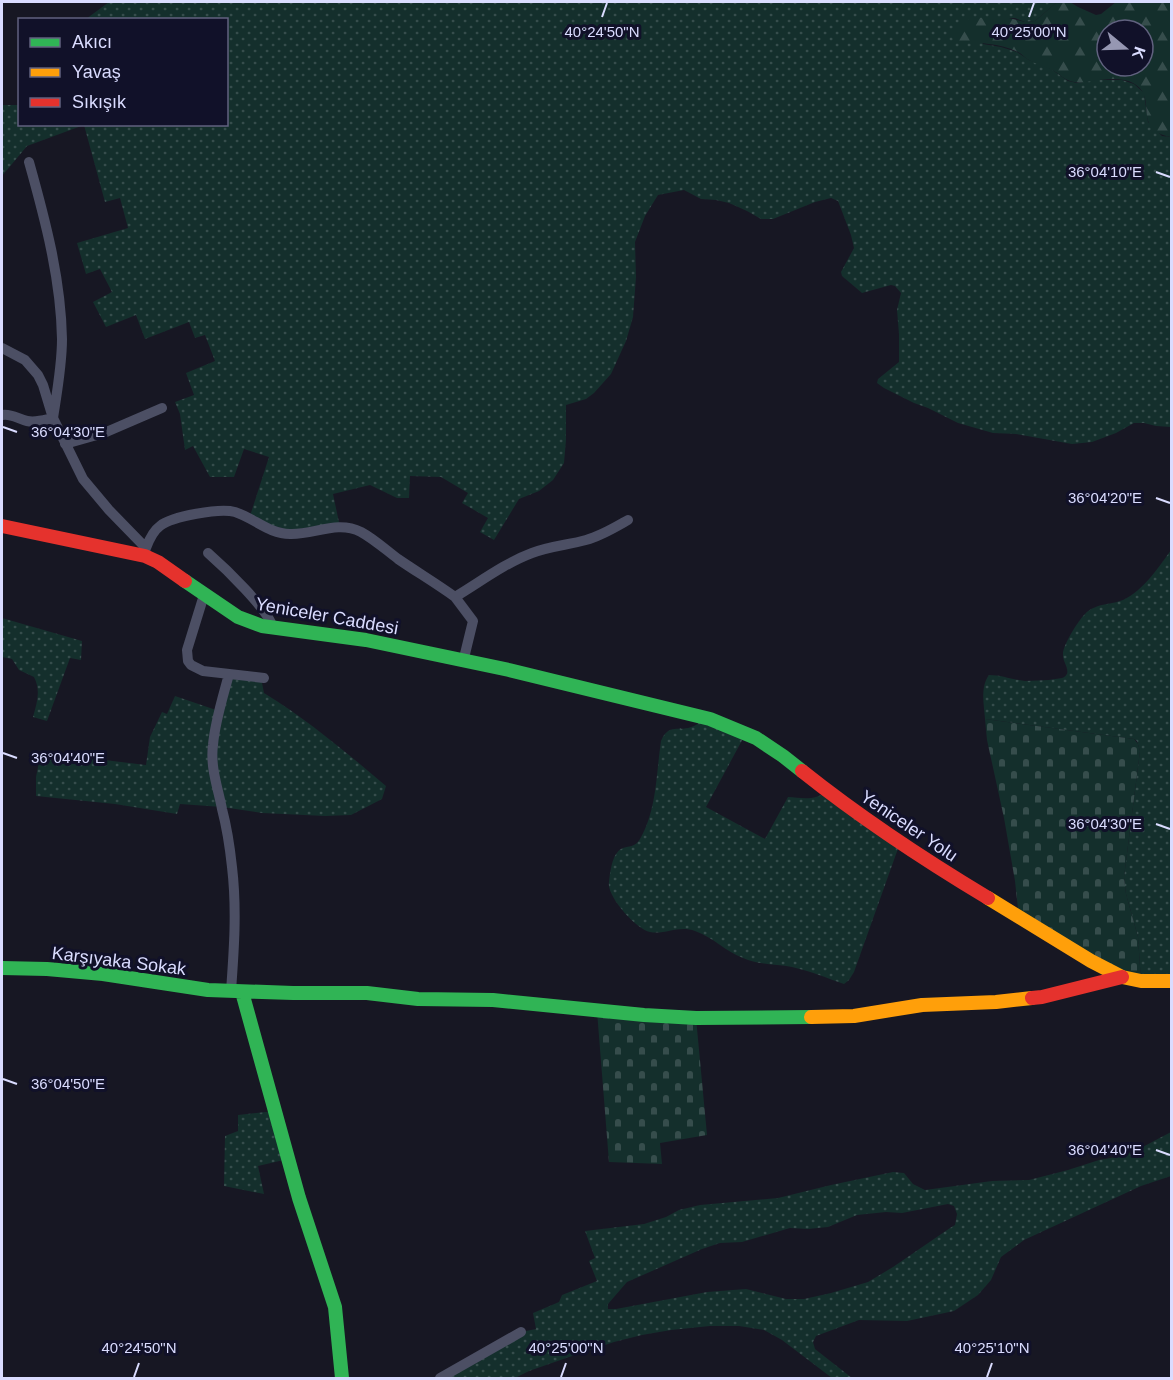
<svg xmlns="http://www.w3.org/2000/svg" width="1173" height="1380" viewBox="0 0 1173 1380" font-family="Helvetica,sans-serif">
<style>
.grass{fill:url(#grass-dots);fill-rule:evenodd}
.forest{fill:url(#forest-firs);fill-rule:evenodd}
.cemetery{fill:url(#cemetery-stones)}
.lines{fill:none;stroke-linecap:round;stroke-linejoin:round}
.street{stroke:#4c4f64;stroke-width:10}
.fast{stroke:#30b455;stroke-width:14}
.slow{stroke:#ff9f0a;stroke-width:14}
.jam{stroke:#e5322d;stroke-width:14}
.ticks{fill:none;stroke:#dadcff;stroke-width:2}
.labels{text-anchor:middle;stroke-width:6;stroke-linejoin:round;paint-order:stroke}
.street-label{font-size:18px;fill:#dadcff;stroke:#111129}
.ticks-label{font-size:15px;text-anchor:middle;fill:#dadcff;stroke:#111129;stroke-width:6;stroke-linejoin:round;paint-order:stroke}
</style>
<defs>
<pattern id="grass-dots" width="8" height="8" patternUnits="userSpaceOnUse" patternTransform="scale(1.5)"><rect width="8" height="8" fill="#142f2c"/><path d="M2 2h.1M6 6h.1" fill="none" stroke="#364d4c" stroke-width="1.8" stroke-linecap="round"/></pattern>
<pattern id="forest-firs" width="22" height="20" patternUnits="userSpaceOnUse" patternTransform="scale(1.5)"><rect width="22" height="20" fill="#142f2c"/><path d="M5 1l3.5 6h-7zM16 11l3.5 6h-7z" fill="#364d4c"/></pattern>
<pattern id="cemetery-stones" width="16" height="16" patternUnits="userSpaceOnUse" patternTransform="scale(1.5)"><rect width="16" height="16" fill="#142f2c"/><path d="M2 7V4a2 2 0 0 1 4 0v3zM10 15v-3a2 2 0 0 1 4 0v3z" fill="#364d4c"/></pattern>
</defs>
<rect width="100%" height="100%" fill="#171723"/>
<!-- grass -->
<path class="grass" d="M109,2H1057L1035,21L1025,22L1015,18H972L983,44L1001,47L1017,52L1029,60L1051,69L1068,81L1077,83L1095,80H1122L1134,84L1144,93L1148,122L1162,136L1171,137V427L1156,426L1144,423H1134L1116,433L1092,442L1072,444L1016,434L993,433L958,423L928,408L914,403L884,388L877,383L878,379L899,362V334L897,310L901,293L895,286L891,285L862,293L842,276L841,272L854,248L851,235L838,201L831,198L815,202L773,219H761L747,211L729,203L716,200L701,199L684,190L658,195L645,216L635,242L636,277L633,317L626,341L611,374L594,393L586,399L566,405V440L564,463L553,480L539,491L519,499L494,540L480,532L488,518L462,503L468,493L441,477L410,476L409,498H397L370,485L333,494L340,527L302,534L249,519L269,457L244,449L234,477H210L193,446L185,450L180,414L175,402L194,395L186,373L215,361L205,335L195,338L189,322L145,339L136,315L106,327L93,302L112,292L100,269L86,274L77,243L128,228L120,198L105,202L84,125L27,146L2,176V105H19L20,124H226V20L86,19Z
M1171,550V981H1141L1138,937L1126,894L1124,877L1140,751L1137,741L1134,739L985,719C984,705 980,687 989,675C1002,675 1013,680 1025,681C1033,681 1041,680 1049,680C1053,679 1058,679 1062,678C1074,673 1062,663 1063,654C1063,645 1078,621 1085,614C1095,603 1111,605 1123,600C1144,590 1158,568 1171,550Z
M2,618L82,641L81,660L70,658L47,721L33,717C37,702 41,691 34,677L19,670L12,659L2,657Z
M229,674L261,678L264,693C308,720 347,753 386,786L382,799L351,815L325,816L262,813L222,807L180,804L177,814L115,804L36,796V777L40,757L96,759L146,765L150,737L162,712L167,714L175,696L219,711Z
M706,718L746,733L706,807L765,839L788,797C802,798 816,801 827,791L900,843L854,972L849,980L844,984C827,978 810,971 792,967C776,964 758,965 743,958C726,952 713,937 695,931C679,925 665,935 650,932C637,930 606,896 609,882C610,873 612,854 621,849C629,845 635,848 640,839C657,810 656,774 661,741C669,722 678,733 694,726C698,724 702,720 706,718Z
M275,1111L288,1159L258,1166L264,1194L224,1186L225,1136L238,1131V1115Z
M1171,1132V1176L1141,1186L1024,1240L1001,1257L991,1280L978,1295L954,1311L907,1321L859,1320L816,1336L813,1342L815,1349L852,1378H832L782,1340L764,1330L739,1326H710L671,1330L642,1335L614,1342L572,1356L529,1371L515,1378H440L521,1332L536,1329L533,1313L559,1302L562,1295L597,1281L589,1261L595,1258L585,1231L644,1224L666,1217L679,1210L700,1205L778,1198L831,1185L893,1172L904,1173L913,1184L925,1190L992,1181L1029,1180L1068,1170L1099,1160L1116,1157L1135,1151ZM948,1204L954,1206L957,1214L955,1225L950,1228L893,1267L868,1282L831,1293L804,1299H786L746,1289L707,1292L616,1309H608V1304L627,1282L702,1249L720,1243L742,1242L790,1228L808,1229L828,1227L857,1215L886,1212L902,1213Z"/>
<!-- forest -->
<path class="forest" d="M1057,2H1070L1078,7L1096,15L1101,14L1116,2H1171V137C1130,129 1160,98 1133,83C1122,77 1105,79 1092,81C1086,82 1080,83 1074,82C1065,81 1059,73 1050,69C1043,66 1036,64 1029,60C1025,58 1022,54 1018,52C1000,43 978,43 959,41L953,39L951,36L956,24L972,18L1005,17L1025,22L1035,21ZM1107,30H1143V66H1107Z"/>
<!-- cemetery -->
<path class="cemetery" d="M985,719L1134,739L1138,744L1140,751L1124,877L1126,894L1138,937L1141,981L1019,918L1015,881L1004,818L987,740Z
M597,1011L696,1018L707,1135L660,1143L662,1164L609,1162Z"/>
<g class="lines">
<!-- street -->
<path class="street" d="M2,348L25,360L38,375L43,385L53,418L83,479L109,510L144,546L146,553
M2,415C11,413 18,419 27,421C36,423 44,420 53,418C57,392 62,365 62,339C61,279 45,219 29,162
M65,444L104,433L162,408
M146,548C149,540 153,531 160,526C172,516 220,508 235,512C254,518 269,534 290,534C314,535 337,520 361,532C374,539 386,550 398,559C417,572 437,584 455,597
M208,553C224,567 269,610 273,628
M204,595L187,650L188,661L191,665L203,671L264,678
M463,662L473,621L455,597C480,582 505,563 532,553C550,546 568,545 586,540C601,536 614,528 628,520
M229,674C223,697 215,721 213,745C210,767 218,788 222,809C227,828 230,848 232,867C237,909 234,950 231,991
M440,1378L521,1332"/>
<!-- fast -->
<path class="fast" d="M185,581L238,617L262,626L366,640L509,670L710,719L756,738L783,756L802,771
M2,968L47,969L103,974L208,990L293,993H367L418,999L493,1000L644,1015L696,1018L811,1017
M242,992L299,1198L335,1307L342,1378"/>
<!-- slow -->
<path class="slow" d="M988,898L1091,961L1122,977L1141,981H1172
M811,1017L854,1016L922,1005L996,1002L1032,998"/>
<!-- jam -->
<path class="jam" d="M2,526L145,556L158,562L185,581
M802,771C861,818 923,859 988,898
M1032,998L1042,997L1122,977"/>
</g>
<!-- ticks -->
<path class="ticks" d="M602,17L607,3M1029,17L1034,3M1156,172L1170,177M3,427L17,432M1156,498L1170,503M3,753L17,758M1156,824L1170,829M3,1079L17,1084M1156,1150L1170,1155M134,1377L139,1363M561,1377L566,1363M987,1377L992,1363"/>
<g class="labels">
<!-- street labels -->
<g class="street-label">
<text transform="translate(327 616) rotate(10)" y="6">Yeniceler Caddesi</text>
<text transform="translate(909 826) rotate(34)" y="6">Yeniceler Yolu</text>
<text transform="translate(119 961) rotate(7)" y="6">Karşıyaka Sokak</text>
</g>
</g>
<g class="ticks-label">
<text x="602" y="37">40°24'50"N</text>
<text x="1029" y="37">40°25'00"N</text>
<text x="1105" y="177">36°04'10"E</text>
<text x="68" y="437">36°04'30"E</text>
<text x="1105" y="503">36°04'20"E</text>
<text x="68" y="763">36°04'40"E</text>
<text x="1105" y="829">36°04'30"E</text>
<text x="68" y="1089">36°04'50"E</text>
<text x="1105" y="1155">36°04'40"E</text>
<text x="139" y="1353">40°24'50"N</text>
<text x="566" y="1353">40°25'00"N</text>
<text x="992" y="1353">40°25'10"N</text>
</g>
<!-- border -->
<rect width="1173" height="1380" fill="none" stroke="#dadcff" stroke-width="6"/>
<!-- legend -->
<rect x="18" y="18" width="210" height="108" fill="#111129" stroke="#61627f" stroke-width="1.5"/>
<rect x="30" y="38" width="30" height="9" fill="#30b455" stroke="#61627f" stroke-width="1.5"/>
<text x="72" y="48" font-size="18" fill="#dadcff">Akıcı</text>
<rect x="30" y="68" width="30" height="9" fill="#ff9f0a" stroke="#61627f" stroke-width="1.5"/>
<text x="72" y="78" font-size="18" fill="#dadcff">Yavaş</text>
<rect x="30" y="98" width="30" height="9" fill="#e5322d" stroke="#61627f" stroke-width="1.5"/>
<text x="72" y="108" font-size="18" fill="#dadcff">Sıkışık</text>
<!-- north arrow -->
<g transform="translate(1125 48) rotate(109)"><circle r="28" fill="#111129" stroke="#61627f" stroke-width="1.5"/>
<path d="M0-4.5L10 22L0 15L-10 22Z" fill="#9697b2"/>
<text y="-9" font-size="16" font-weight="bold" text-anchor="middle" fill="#dadcff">K</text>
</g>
</svg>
